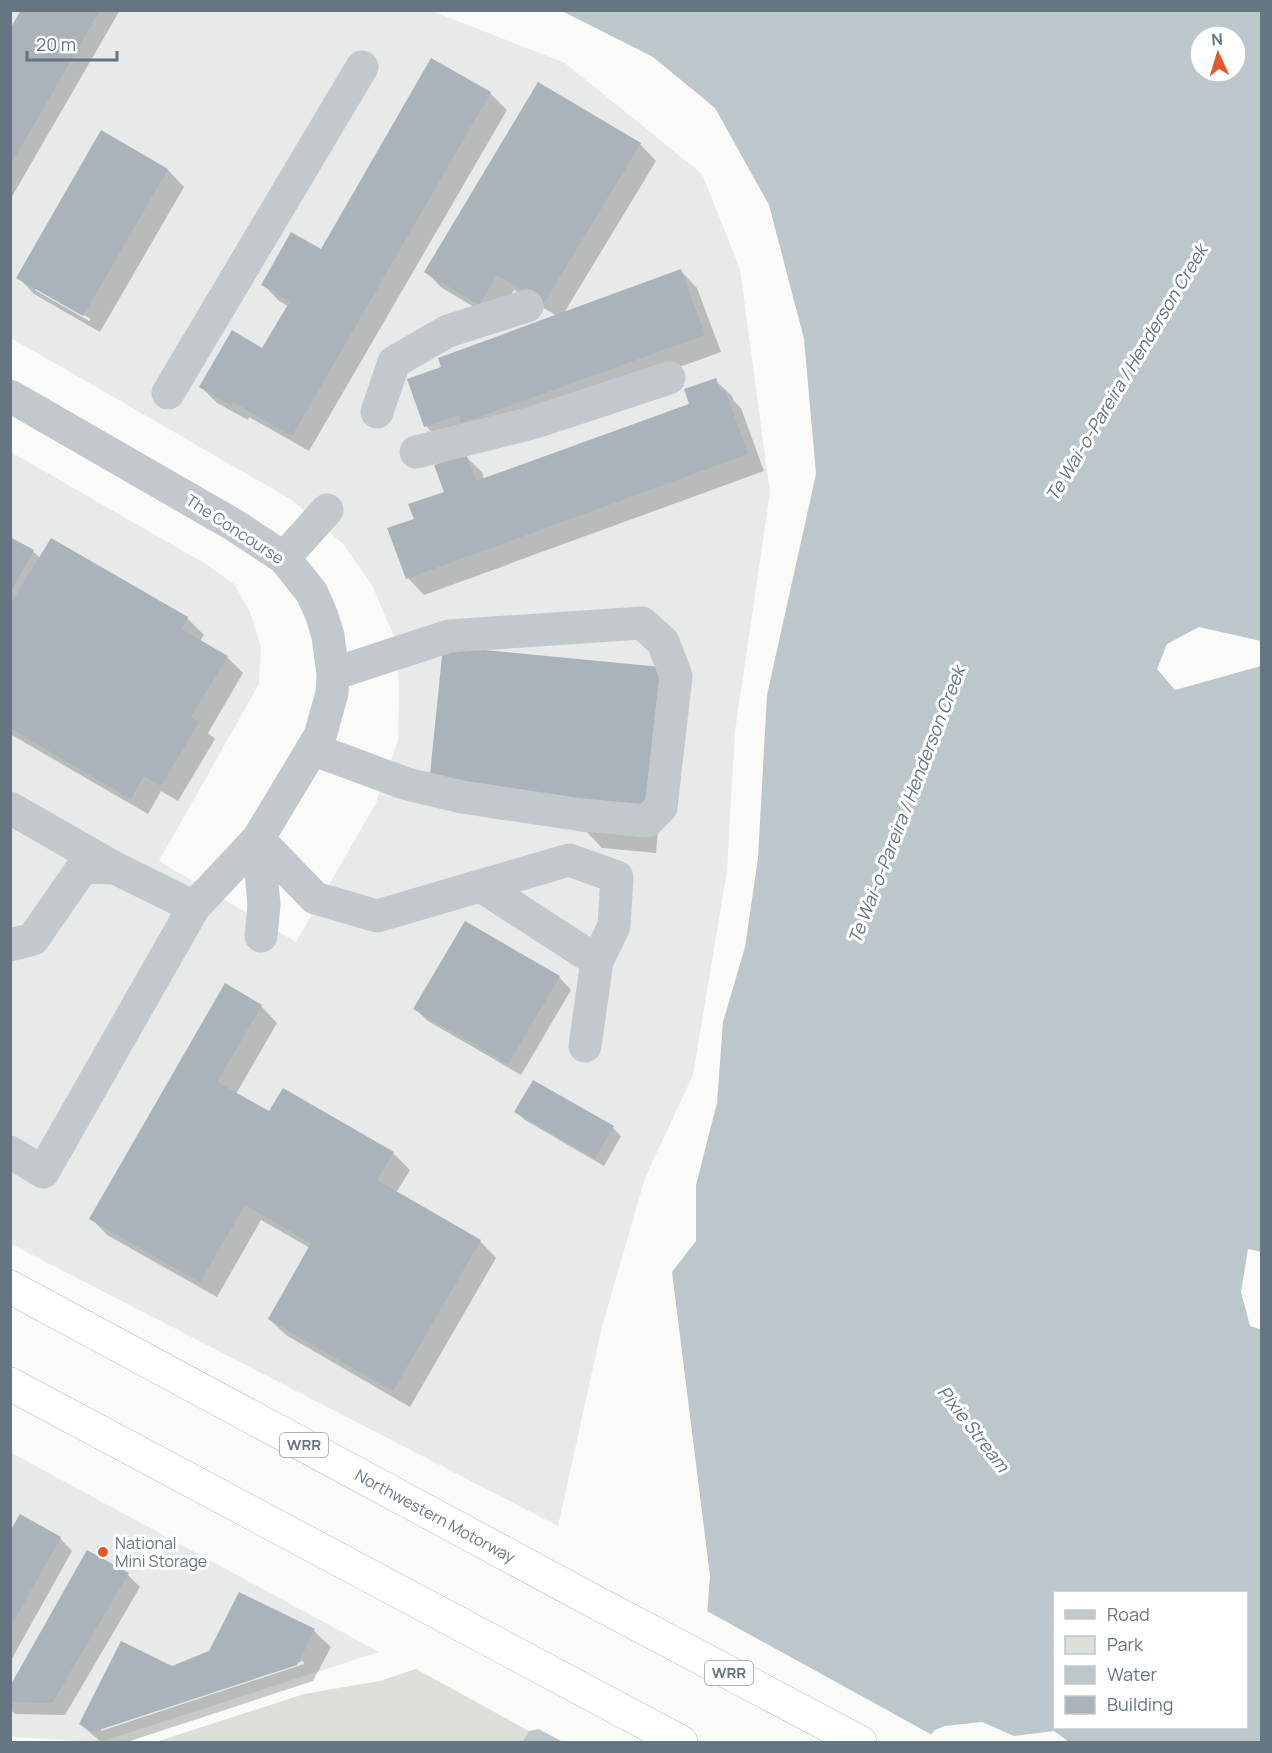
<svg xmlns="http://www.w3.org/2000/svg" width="1272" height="1753" viewBox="0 0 1272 1753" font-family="Manrope,sans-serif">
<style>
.built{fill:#e8e9e9}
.green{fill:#dadfd7}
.water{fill:#bbc7cb;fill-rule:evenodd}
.pier{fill:#fafaf8}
.shadow{fill:#0003;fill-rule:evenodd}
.building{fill:#aab3b9}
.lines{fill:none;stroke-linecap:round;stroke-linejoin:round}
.highway-casing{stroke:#b4b9bd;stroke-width:34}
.minor{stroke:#c3c8cc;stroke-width:33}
.highway{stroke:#fff;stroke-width:33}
.poi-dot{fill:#e4572e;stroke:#fff;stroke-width:2}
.labels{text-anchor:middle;stroke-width:6;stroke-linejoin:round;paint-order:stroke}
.shield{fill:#fff;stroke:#939fa8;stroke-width:1.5}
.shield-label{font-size:15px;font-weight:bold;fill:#657683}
.street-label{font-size:16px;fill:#657683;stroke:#fff}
.poi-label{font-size:16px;fill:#657683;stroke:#fff;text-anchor:start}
.water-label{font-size:18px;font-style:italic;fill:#60757c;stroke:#fff}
</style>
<rect width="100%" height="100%" fill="#fafaf8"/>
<!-- built -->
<path class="built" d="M11,11H432L565,63L702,174L740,269L770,493L735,731L727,871L693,1075L645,1178L602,1327L558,1526L11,1244V452L204,563L234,584L250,612L261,647L259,684L159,861L296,942L376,803L398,740L399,688L396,641L372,585L343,544L292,500L11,338Z
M10,1452L379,1652L100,1742L11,1737Z"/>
<!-- green -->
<path class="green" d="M416,1669L529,1731L522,1742H156L304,1694L380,1681Z"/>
<!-- water -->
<path class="water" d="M562,11H1261V641L1199,627L1167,644L1157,669L1175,690L1261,666L1262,1252L1248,1249L1241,1292L1250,1326L1262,1330L1261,1742H1069L1054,1731L1014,1736L982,1722L945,1726L935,1730L924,1742H522L529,1731L701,1698L710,1576L672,1272L696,1241V1185L717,1103L723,1022L745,947L758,858L767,695L816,474L804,339L769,205L715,108L653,57ZM1200,36H1236V72H1200ZM1054,1592H1246V1728H1054Z"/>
<!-- pier -->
<path class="pier" d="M705,1610L934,1736L928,1742H563L535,1727L698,1696Z"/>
<!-- shadow -->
<path class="shadow" d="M23,10H120L10,200V33Z
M490,93L507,110L309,451L249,417L248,420L217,403L201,387L263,350L288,306L279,301L263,284L322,251Z
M101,133L168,170L184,187L100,332L34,294L18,277ZM35,287L91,319L89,321L35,290Z
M640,144L656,161L564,313L681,271L697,288L721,352L480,439L442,443L426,426L443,368L557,316L514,290L496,320L442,288L426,272Z
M715,380L732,396L734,401L741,408L764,471L424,595L408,578L416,520L446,493L465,456L482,472L484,479L691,404Z
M10,539L33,551L40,558L187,618L204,635L200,641L227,657L243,673L208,733L215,739L178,801L161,791L148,814L10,734Z
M659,819L656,853L602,848L586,831Z
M559,977L571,990L521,1075L428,1021L415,1009Z
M261,1006L277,1023L236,1094L270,1113L393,1153L410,1170L396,1193L480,1241L496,1258L410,1407L286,1335L269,1319L310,1248L261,1220L217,1297L107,1235L91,1218Z
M516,1112L613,1128L621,1136L604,1166L525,1120Z
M10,1534L60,1538L72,1551L10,1662Z
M128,1575L140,1587L65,1715L15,1714L10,1709V1689Z
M240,1594L314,1631L331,1647L313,1681L127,1742H101L80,1724L172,1668L210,1652ZM303,1661L304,1664L101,1731V1728Z"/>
<!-- building -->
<path class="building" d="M21,10H100L10,166V29Z
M431,58L491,92L292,436L233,402L231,405L199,387L232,330L262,348L290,301L261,285L291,232L321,249Z
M538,82L641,143L544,303L497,275L479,305L424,272Z
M101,130L168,169L83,316L16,278Z
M681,269L705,335L462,423L459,415L424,427L407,379L441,367L438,358Z
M716,378L721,391L725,390L748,454L406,579L387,528L414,519L408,504L444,492L434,465L466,454L476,481L689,404L684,389Z
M10,537L34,550L10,593Z
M51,538L188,617L181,629L228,656L191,717L199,722L161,786L144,776L131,799L10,728V605Z
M443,646L661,667L647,804H643L640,837L584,832L587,800L429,784Z
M465,921L560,976L508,1064L413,1009Z
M225,983L262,1005L217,1082L269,1111L283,1088L394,1152L377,1180L481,1240L393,1391L268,1319L311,1243L245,1205L200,1282L89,1219Z
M533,1080L614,1126L595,1158L514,1112Z
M20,1514L61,1537L10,1628V1531Z
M87,1550L129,1573L52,1703L10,1702V1686Z
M239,1592L315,1629L297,1665L93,1732L79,1724L121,1641L172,1666L209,1651Z"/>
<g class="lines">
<!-- highway casing -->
<g class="highway-casing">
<g id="highway">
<path id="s1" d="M10,1287L597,1603L860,1742"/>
<path d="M10,1384L681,1742"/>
</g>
</g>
<!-- minor -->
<path class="minor" d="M168,393L362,67
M10,396L234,525L284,558L312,593L322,616L328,636L333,674L332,693L320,736L258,839L194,907L43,1172L10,1152
M377,412L394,362L448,331L527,306
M416,452L532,423L669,378
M284,558L327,510
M312,749L407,784L462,797L582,815L647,821L661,807L676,676L663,642L642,623L449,636L333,674
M10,808L113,867
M258,839L315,898L377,916L569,860L617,877L614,926L597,961L481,886
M258,839L264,905L261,936
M10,945L33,939L83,867L115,868L194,907
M585,1046L597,961"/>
<!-- highway -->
<use href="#highway" class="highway"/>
</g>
<!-- markers -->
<circle class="poi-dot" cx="103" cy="1552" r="6"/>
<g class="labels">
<!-- shield labels -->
<g class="shield">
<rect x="280" y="1433" width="48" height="24" rx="4.5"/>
<rect x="705" y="1661" width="48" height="24" rx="4.5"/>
</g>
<g class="shield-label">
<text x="304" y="1450">WRR</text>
<text x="729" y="1678">WRR</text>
</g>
<!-- street labels -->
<g class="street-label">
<text transform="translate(235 529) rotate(33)" y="6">The Concourse</text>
<text dy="6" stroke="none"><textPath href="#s1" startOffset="483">Northwestern Motorway</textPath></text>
</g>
<!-- poi labels -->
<g class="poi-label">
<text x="115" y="1549">National<tspan x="115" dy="18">Mini Storage</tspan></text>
</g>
<!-- water labels -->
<g class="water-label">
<text transform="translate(1127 373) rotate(-59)" y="6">Te Wai-o-Pareira / Henderson Creek</text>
<text transform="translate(907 805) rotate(-69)" y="6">Te Wai-o-Pareira / Henderson Creek</text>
<text transform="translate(973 1429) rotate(52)" y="6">Pixie Stream</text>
</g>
</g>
<!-- border -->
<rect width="1272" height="1753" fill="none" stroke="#657683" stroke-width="24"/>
<!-- legend -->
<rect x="1053" y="1591" width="195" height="138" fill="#ffffff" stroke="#c1c8cd" stroke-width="1.5"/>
<rect x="1065" y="1610" width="30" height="9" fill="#c3c8cc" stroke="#c1c8cd" stroke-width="1.5"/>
<text x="1107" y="1621" font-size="18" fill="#657683">Road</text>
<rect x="1065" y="1636" width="30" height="18" fill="#dadfd7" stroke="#c1c8cd" stroke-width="1.5"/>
<text x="1107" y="1651" font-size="18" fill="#657683">Park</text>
<rect x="1065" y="1666" width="30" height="18" fill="#bbc7cb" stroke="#c1c8cd" stroke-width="1.5"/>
<text x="1107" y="1681" font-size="18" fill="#657683">Water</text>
<rect x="1065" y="1696" width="30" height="18" fill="#aab3b9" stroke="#c1c8cd" stroke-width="1.5"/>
<text x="1107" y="1711" font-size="18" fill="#657683">Building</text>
<!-- north arrow -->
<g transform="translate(1218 54) rotate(356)"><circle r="28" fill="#ffffff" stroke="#c1c8cd" stroke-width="1.5"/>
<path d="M0-4.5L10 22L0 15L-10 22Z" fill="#e4572e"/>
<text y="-9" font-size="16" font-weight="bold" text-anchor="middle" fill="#657683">N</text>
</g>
<!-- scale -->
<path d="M27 51v9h90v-9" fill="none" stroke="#657683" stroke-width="3"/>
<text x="36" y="51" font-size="18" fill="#657683" stroke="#ffffff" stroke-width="4.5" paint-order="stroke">20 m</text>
</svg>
